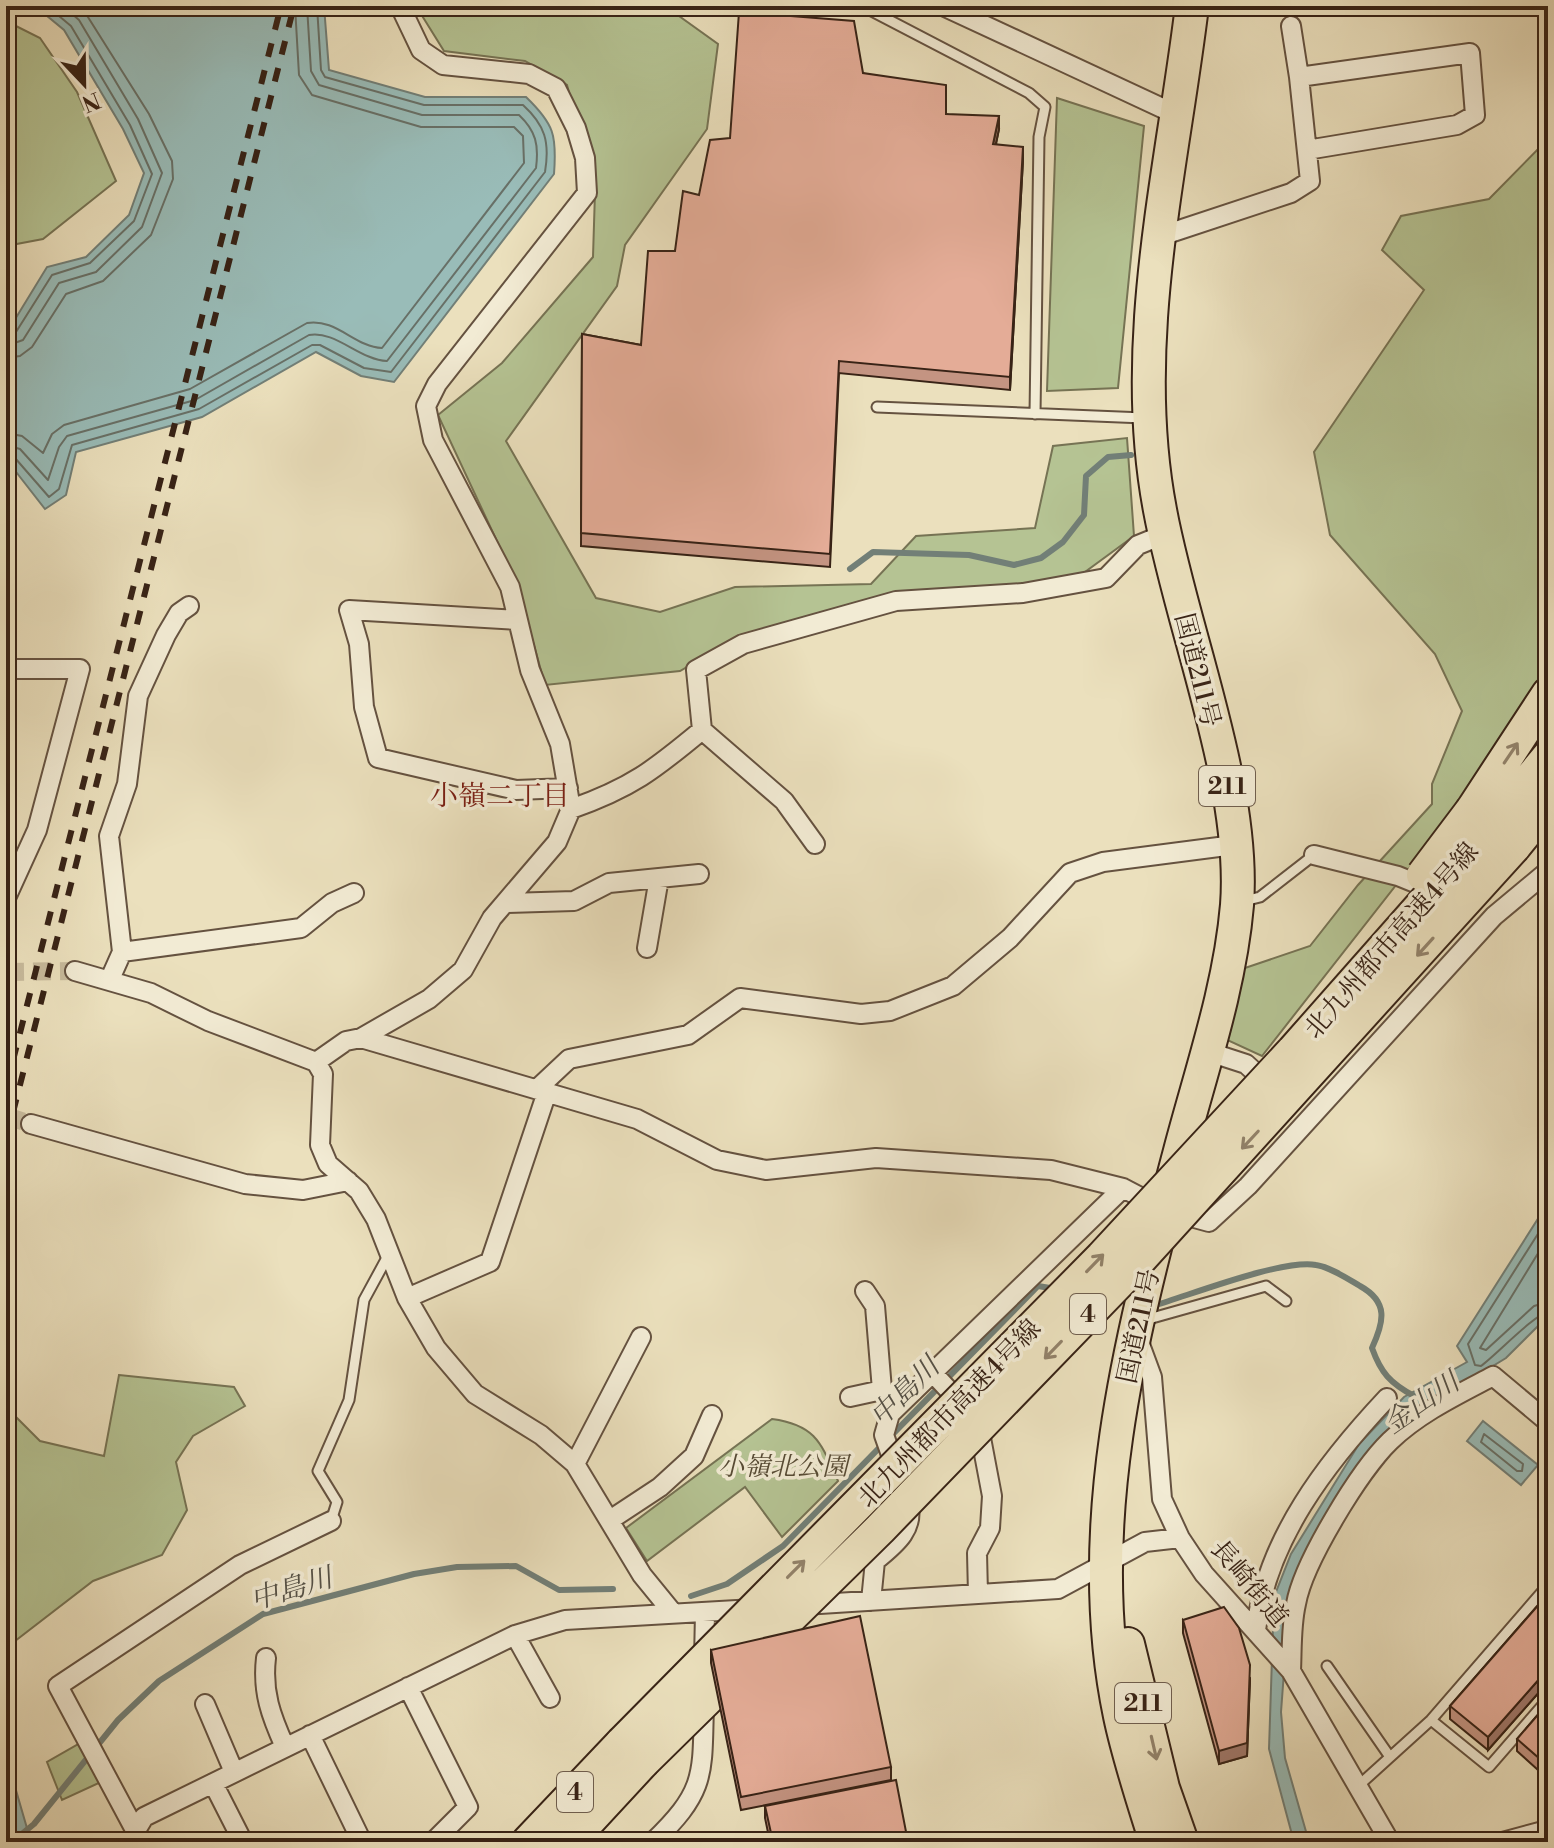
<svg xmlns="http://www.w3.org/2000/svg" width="1554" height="1848" viewBox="0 0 1554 1848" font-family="'Libre Bodoni','Noto Serif JP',serif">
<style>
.green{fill:#b5c393;stroke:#767354;stroke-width:2}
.water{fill:#99bcb8;stroke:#727f77;stroke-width:2}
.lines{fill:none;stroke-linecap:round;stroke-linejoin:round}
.shore{stroke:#687067;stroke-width:2}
.stream{stroke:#727f77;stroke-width:6}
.street-tunnel{stroke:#c7ba9c;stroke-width:18;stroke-dasharray:18 9;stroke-linecap:butt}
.lane-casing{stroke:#655240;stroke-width:13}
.street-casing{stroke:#655240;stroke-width:22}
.highway-casing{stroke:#382316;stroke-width:36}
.lane{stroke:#f2ebd4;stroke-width:9}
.street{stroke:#f2ebd4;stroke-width:18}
.highway{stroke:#ebe0bd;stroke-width:32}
.rail{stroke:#382316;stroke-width:6;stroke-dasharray:14 14;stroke-linecap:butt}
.highway-bridge-casing{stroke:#382316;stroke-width:36;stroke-linecap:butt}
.highway-bridge{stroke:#ebe0bd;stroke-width:32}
.wall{fill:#c49482;stroke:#382316;stroke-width:2}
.shaded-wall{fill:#a0786a;stroke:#382316;stroke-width:2}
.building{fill:#e4ac97;stroke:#382316;stroke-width:2}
.oneway{stroke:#92826a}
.labels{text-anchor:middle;stroke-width:7;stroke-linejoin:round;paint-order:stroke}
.shield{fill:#f2ebd4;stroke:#705f4f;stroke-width:2}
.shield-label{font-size:24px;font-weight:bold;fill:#382316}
.street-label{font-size:26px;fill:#382316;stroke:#f2ebd4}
.park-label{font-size:26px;font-style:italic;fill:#574b35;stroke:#f2ebd4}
.neighbourhood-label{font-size:28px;fill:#7a1f14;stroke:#f2ebd4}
.water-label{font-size:28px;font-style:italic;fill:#555147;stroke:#f2ebd4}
</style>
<rect width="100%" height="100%" fill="#ebe0bd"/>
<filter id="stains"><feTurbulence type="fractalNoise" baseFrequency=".0025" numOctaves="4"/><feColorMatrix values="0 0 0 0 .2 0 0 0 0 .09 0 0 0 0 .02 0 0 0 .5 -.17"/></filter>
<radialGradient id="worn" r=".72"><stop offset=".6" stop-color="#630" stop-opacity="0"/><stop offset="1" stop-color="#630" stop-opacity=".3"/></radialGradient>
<!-- green -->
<path class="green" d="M416,6H665L718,44L707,129L625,245L617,286L506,441L596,598L660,612L735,587L871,584L916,536L1035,528L1053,446L1127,438L1134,536L1074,580L893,595L737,638L680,671L545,685L517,584L438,415L502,363L593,257L595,192L567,85L525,61L444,51Z
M6,21L40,38L77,92L116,181L43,239L6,246Z
M1057,98L1144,126L1118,388L1047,391Z
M1548,139V842L1462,801L1262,1056L1225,1039L1236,971L1310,946L1358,885L1432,804V784L1462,711L1435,654L1330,535L1314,452L1424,290L1382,250L1401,216L1489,199Z
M119,1375L234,1387L245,1406L193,1436L176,1462L187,1510L162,1555L93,1581L6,1648V1407L40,1441L104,1456Z
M772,1419C816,1425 821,1443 838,1481L782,1537L745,1487L647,1561L626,1528Z
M82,1742L101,1782L62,1800L47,1762Z"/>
<!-- water -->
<path class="water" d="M35,6H324L329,70L425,97H526C554,124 557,135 554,174L394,382L361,376L316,352L202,417L76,452L66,495L45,509L6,459V334L47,267L86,257L129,215L144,173L123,129L64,30Z
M1548,1203V1316L1506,1358L1401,1422L1319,1532L1286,1645L1281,1712L1285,1758L1309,1842H1294L1269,1749L1274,1597L1291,1554L1359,1444L1404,1397L1467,1362L1457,1346Z
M1483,1421L1538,1465L1521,1485L1467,1441Z
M6,1769L13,1780L31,1842H6Z"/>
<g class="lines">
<!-- shore -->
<path class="shore" d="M6,336L16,332L52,275L90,263L134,221L152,174L130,125L71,26L47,6
M6,346L23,340L59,283L96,272L142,227L162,173L138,119L79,20L63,6
M6,358L20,356L32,347L66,294L103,281L151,235L173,179L172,161L149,114L81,6
M6,433L22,436L43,453L52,434L64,425L190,389L307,323C336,318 355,347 382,348L524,163L523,136L514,127H421L312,95L299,75L295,6
M6,445L20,449L48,480L59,447L67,436L195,400L309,335C335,330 360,360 387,361L536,168C539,145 536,131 519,115H422L319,85L311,71L307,6
M6,455L15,458L49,497L59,489L72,445L199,409L312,345H320L364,368L391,372L545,172C550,142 545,125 523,105H424L325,77L321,70L317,6
M1548,1218L1468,1344L1475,1365L1481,1366C1496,1355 1535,1314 1548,1312
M1548,1237L1480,1348L1486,1350L1534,1306L1548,1302
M1484,1434L1523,1464L1522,1471H1517L1481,1442Z"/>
<!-- stream -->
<path class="stream" d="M850,569L873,552L969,555L1014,565L1041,558L1063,542L1084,515L1086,476L1108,457L1131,455
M1156,1305C1193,1294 1282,1259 1316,1265C1330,1267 1348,1279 1360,1286C1389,1302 1384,1322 1372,1348C1381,1373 1390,1383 1414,1396
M691,1596L727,1584L783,1546L1038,1286L1056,1289
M12,1842L34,1824L118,1720L159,1681L263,1614L414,1574L457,1567L516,1566L559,1590L613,1589"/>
<!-- street-tunnel -->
<path class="street-tunnel" d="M6,972L75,971
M6,1116L31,1124"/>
<!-- lane casing -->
<g class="lane-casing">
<path id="lane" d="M862,6L1029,93L1045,107L1039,137L1035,414
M877,407L1144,418
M1244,901L1260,897L1314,855
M1145,1320L1266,1286L1286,1301
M331,1521L337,1502L318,1471L349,1400L364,1300L389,1254
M1327,1666L1390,1757
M1431,1720L1489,1767L1548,1699
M1357,1787L1431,1720L1548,1585
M1485,1842L1548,1825"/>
</g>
<!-- street casing -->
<g class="street-casing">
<path id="street" d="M943,6L1175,114
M1291,26L1299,77
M1161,236L1291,193L1310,181L1299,77L1470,53L1475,115L1457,125L1307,150
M517,620L349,610L359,644L364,707L378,758L516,790L568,788
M6,669H80L37,830L6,898
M571,809C631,788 654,770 702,730
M815,844L784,801L702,730L696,670L743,644L896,601L1023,593L1106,578L1138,545L1165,534
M1314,855L1398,876L1430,889
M506,903L574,901L609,883L699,874
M647,948L659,878
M122,952L301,928L332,903L354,893
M75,971L151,993L208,1021L316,1062L323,1074L320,1145L328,1164L359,1191L376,1219L407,1298L436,1348L475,1394L541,1435L575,1464L642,1575L673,1613
M110,979L122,952L109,836L127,784L138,696L166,635L179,613L189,606
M361,1038L637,1119L717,1160L766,1170L876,1158L1051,1170L1123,1188L1165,1210L1209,1222L1248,1186L1494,916L1548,871
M1206,1051L1246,1064L1270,1086
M316,1062L346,1041L361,1038L429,999L463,970L492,918L557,842L571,809L560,744L530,670L510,587L433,440L426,406L437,384L587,193L585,158L576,128L556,88L529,74L443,65L421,50L400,6
M537,1089L569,1059L688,1035L740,998L861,1014L890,1011L953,986L1010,938L1070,873L1103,862L1234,845
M31,1124L245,1184L303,1190L348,1181
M865,1291L875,1306L882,1390
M407,1298L490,1262L547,1092
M1138,1339L1152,1377L1162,1499L1180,1538L1204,1574L1291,1671L1390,1842
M931,1371L970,1413L981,1438L992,1496L990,1528L977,1553L978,1594
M850,1397L882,1390L892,1396
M575,1464L641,1337
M897,1472L884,1435L890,1414L1123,1188
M610,1520L660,1487L694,1456L712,1415
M871,1601L875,1561C895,1545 917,1528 907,1500
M804,1605L1058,1589L1145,1542L1180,1538
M1256,1630C1266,1540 1327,1462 1387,1398
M515,1635L550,1698
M266,1658C262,1692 271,1716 285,1747
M704,1661L705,1612
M1291,1671C1292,1649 1291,1625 1296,1604C1303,1563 1360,1470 1390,1441C1419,1413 1457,1395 1493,1376L1548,1422
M408,1687L468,1807L433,1842
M205,1704L234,1772
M310,1735L362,1842
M213,1783L243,1842
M134,1828L58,1686L240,1565L331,1521
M129,1842L144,1817L515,1635L565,1620L754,1609
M653,1842C707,1790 702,1775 704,1703"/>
</g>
<!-- highway casing -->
<g class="highway-casing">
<path id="highway" d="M1472,810L1548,694
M1490,828L1548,757
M1514,847L1548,805
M1128,1644L1163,1788L1182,1842
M528,1842L622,1743
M569,1842L643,1762
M1156,1842C1143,1800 1129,1759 1120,1716C1080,1526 1132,1334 1180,1151C1201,1071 1230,988 1237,905C1246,784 1182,630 1160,510C1128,343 1172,171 1192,6"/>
</g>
<!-- lane -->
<use href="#lane" class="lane"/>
<!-- street -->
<use href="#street" class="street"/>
<!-- highway -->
<use href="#highway" class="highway"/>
<!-- rail -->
<path class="rail" d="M6,1088L281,6
M6,1140L294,6"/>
<!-- highway-bridge casing -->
<g class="highway-bridge-casing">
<path id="highway-bridge" d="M1423,875L1472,810
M622,1743L1102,1257L1293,1051L1490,828
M643,1762L880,1529L1122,1279L1514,847"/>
</g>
<!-- highway-bridge -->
<use href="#highway-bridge" class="highway-bridge"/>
</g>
<!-- wall -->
<path class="wall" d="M863,73L946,114L999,129L996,144L1023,160L1010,390L839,373L830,567L581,546L582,334L641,345L675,251L699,195L730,138Z
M1548,1594V1682L1488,1750L1450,1719V1706Z
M1183,1620L1250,1678L1247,1756L1219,1764L1183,1633Z
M711,1650L891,1767V1780L741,1810L711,1663Z
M1548,1703V1779L1517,1751V1739Z
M765,1806L908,1842H770L765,1818Z"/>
<!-- shaded-wall -->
<path class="shaded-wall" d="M999,116V129L993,157V144Z
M1023,147V160L1010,390V377Z
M1548,1669V1682L1488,1750V1737Z
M1250,1678L1247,1756L1219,1764V1751Z"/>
<!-- building -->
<path class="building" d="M739,12L854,21L863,73L946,85V114L999,116L993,144L1023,147L1010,377L839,361L830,554L581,533L582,334L641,345L648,251H675L683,191L699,195L710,140L730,138Z
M1548,1594V1669L1488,1737L1450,1706Z
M1224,1607L1239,1628L1250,1665L1247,1743L1219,1751L1183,1620Z
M860,1616L891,1767L741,1797L711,1650Z
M1548,1703V1766L1517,1739Z
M896,1780L908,1842H773L765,1806Z"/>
<!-- one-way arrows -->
<defs><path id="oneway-shaft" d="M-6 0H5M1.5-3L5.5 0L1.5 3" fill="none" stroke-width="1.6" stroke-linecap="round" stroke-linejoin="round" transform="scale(2)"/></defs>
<g class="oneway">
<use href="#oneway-shaft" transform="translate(1511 753) rotate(-56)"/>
<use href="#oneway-shaft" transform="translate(1425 947) rotate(132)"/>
<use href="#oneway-shaft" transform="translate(1250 1140) rotate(133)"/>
<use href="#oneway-shaft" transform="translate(1095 1263) rotate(-46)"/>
<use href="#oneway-shaft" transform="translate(1053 1350) rotate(134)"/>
<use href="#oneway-shaft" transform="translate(796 1569) rotate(-45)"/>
<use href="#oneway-shaft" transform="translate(1154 1748) rotate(77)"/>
</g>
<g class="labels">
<!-- shield labels -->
<g class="shield">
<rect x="1199" y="766" width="56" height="40" rx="6"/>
<rect x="1070" y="1294" width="36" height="40" rx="6"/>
<rect x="1115" y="1683" width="56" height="40" rx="6"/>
<rect x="557" y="1772" width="36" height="40" rx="6"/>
</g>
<g class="shield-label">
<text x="1227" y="794">211</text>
<text x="1088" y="1322">4</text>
<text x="1143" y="1711">211</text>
<text x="575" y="1800">4</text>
</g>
<!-- street labels -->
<g class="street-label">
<text transform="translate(1198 670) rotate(76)" y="9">国道211号</text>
<text transform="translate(1391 940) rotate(-49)" y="9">北九州都市高速4号線</text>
<text transform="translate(1138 1326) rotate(-78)" y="9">国道211号</text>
<text transform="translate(949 1413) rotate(-46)" y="9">北九州都市高速4号線</text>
<text transform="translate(1250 1583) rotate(50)" y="9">長崎街道</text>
</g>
<!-- park labels -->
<g class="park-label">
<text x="783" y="1475">小嶺北公園</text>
</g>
<!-- neighbourhood labels -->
<g class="neighbourhood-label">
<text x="500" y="805">小嶺二丁目</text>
</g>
<!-- water labels -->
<g class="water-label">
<text transform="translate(904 1391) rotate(-45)" y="10">中島川</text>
<text transform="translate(1421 1402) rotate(-35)" y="10">金山川</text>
<text transform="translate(291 1588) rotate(-17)" y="10">中島川</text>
</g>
</g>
<!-- margin -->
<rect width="1554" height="1848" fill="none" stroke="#ebe0bd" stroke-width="32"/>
<rect x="8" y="8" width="1538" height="1832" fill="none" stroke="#382316" stroke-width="4"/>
<rect x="16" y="16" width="1522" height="1816" fill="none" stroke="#382316" stroke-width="2"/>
<!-- north arrow -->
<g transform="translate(84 84) rotate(158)" stroke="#f2ebd4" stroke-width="6" paint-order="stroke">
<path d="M0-6L14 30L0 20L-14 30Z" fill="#382316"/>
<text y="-12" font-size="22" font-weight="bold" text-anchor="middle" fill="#382316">N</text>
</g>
<rect width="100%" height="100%" filter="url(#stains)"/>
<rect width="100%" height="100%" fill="url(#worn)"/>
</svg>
